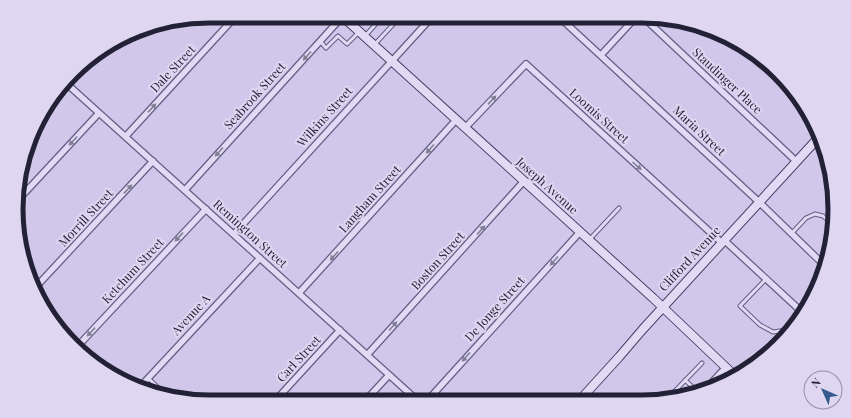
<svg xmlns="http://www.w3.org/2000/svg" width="851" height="418" viewBox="0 0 851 418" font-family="'Playfair Display',serif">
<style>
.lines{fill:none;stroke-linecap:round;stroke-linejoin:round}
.service-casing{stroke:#635f84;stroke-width:5}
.minor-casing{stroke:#635f84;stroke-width:8}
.secondary-casing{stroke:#454266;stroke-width:10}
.service{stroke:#e2daf5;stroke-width:3}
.minor{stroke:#e2daf5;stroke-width:5.5}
.secondary{stroke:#e2daf5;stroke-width:8}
.oneway{fill:#827e96}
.labels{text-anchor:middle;stroke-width:4;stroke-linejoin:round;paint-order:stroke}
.street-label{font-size:12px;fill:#222136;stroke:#dfd6f2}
.rim{fill:none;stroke:#222136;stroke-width:5}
</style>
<rect width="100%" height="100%" fill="#d1c7ea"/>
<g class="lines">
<!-- service casing -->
<g class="service-casing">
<path id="service" d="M352,24L358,16
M366,35L383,16
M320,41L326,48L338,36L347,44L359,32
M375,44L401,16
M791,234L806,218L815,214L823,216L832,224
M590,239L619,208
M766,279L740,306L760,325L773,332L793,329
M148,378L164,393
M685,380L698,392
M674,392L702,363"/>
</g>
<!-- minor casing -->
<g class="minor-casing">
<path id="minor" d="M558,16L759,202L824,265
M642,16L797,162
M601,55L637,16
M67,84L418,401
M465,128L526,64L722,243
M126,136L236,16
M185,190L342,17
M19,199L99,113
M234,234L433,16
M724,240L803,313
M34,289L153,161
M299,293L456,120
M76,348L206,209
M367,355L524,181
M139,388L260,258
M705,390L726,367
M365,401L389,375
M427,401L580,232
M274,402L340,330"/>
</g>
<!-- secondary casing -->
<g class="secondary-casing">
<path id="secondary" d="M342,16L653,298L735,376
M579,401L619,357L643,329L820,136"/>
</g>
<!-- service -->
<use href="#service" class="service"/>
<!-- minor -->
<use href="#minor" class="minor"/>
<!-- secondary -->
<use href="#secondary" class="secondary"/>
</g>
<!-- one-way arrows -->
<defs><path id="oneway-solid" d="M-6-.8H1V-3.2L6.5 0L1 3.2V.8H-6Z"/></defs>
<g class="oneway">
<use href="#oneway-solid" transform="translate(307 56) rotate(132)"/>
<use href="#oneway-solid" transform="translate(492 100) rotate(-47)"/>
<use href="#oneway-solid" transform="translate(152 108) rotate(-47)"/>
<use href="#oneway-solid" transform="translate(73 141) rotate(133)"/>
<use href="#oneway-solid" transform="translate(430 149) rotate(132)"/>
<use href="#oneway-solid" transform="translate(219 152) rotate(132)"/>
<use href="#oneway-solid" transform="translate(637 166) rotate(42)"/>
<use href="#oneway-solid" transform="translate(128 189) rotate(-47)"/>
<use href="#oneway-solid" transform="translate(481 230) rotate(-48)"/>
<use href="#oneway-solid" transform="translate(179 237) rotate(133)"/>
<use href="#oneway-solid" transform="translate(334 256) rotate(132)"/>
<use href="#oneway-solid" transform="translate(554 261) rotate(132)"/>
<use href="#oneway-solid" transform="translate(393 326) rotate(-48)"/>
<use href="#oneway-solid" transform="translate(91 332) rotate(133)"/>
<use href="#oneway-solid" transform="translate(466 357) rotate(132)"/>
</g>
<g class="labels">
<!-- street labels -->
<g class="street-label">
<text transform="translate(173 69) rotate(-47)" y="4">Dale Street</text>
<text transform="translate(727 81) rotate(43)" y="4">Staudinger Place</text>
<text transform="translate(255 96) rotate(-48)" y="4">Seabrook Street</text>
<text transform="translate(599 116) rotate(42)" y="4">Loomis Street</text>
<text transform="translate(325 117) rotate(-48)" y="4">Wilkins Street</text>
<text transform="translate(699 131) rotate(43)" y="4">Maria Street</text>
<text transform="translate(547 186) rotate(42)" y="4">Joseph Avenue</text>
<text transform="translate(370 199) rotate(-48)" y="4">Langham Street</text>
<text transform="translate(86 218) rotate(-47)" y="4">Morrill Street</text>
<text transform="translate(250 234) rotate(42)" y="4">Remington Street</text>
<text transform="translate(690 259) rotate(-47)" y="4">Clifford Avenue</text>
<text transform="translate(438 261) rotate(-48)" y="4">Boston Street</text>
<text transform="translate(133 271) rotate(-47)" y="4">Ketchum Street</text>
<text transform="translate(495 309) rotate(-48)" y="4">De Jonge Street</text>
<text transform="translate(191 315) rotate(-47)" y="4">Avenue A</text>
<text transform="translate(299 359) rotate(-47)" y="4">Carl Street</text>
</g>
</g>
<!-- crop -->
<path d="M0 0H851V418H0ZM209 23H642A186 186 0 0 1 828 209V209A186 186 0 0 1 642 395H209A186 186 0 0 1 23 209V209A186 186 0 0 1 209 23Z" fill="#dfd6f2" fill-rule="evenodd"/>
<path class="rim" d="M209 23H642A186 186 0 0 1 828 209V209A186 186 0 0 1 642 395H209A186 186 0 0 1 23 209V209A186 186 0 0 1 209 23Z"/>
<!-- north arrow -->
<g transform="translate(823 390) rotate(315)"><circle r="19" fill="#dfd6f2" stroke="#938ea7"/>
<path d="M0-3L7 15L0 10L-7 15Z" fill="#355a8c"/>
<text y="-6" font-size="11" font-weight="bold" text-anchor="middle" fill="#222136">N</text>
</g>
</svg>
